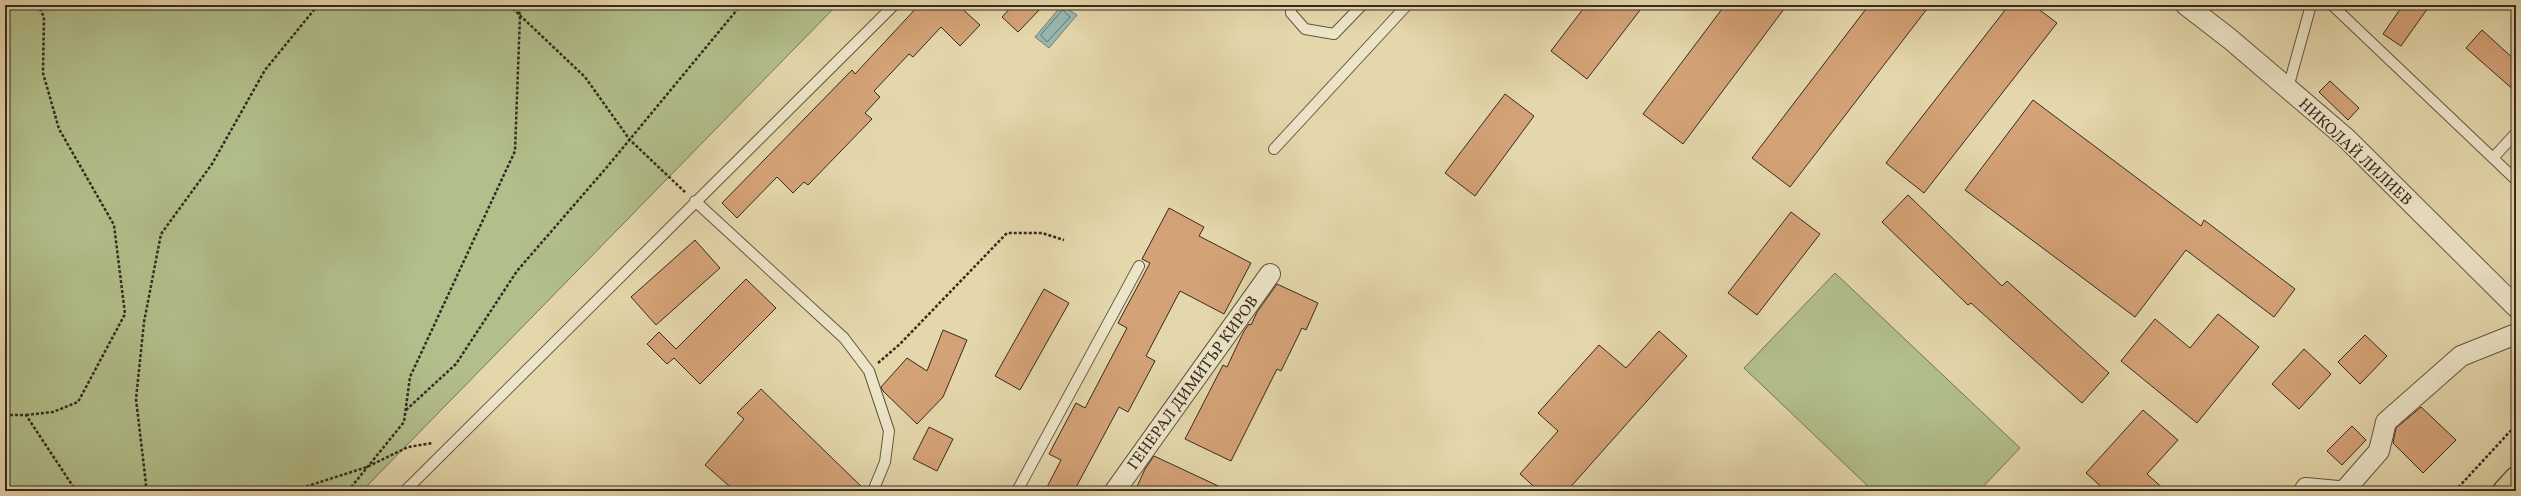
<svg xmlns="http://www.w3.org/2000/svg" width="2521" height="496" viewBox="0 0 2521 496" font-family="Vollkorn,serif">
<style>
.green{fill:#b2bf8b;stroke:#747456}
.water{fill:#97b8b0;stroke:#707f77}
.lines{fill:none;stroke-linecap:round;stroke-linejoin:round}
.shore{stroke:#667169;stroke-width:1}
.building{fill:#d4a277;stroke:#362a22}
.service-casing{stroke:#625544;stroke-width:12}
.minor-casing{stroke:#625544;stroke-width:22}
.primary-casing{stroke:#362a22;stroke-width:24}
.path{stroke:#362a22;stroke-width:2.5;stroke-dasharray:3 2;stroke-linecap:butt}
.service{stroke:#ede5c8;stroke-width:10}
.minor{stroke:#ede5c8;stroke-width:20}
.primary{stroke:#e4d7ab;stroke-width:22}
.labels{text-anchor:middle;stroke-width:3;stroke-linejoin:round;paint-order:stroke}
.street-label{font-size:16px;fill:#362a22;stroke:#ede5c8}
</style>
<rect width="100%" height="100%" fill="#e4d7ab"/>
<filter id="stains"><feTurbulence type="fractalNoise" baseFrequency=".005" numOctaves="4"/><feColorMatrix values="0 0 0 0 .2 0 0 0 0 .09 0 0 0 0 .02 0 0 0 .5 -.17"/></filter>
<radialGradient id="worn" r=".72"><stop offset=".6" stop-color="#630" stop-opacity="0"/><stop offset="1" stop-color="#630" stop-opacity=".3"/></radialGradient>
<!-- green -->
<path class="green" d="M5,5H837L362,491H5Z
M1835,273L2020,448L1979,491H1873L1744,368Z"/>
<!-- water -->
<path class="water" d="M1062,5L1077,15L1049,48L1035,37Z"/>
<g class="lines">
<!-- shore -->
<path class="shore" d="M1063,10L1070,17L1047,42L1041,35Z"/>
</g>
<!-- building -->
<path class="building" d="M919,5H958L980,25L960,46L941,27L913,57L909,54L874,91L880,97L865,113L872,119L808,185L804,182L793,193L777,177L737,218L722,203L852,70L855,74Z
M1013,5H1044L1018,32L1002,17Z
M1586,5H1644L1587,79L1551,51Z
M1725,5H1787L1683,144L1643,114Z
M1869,5H1930L1790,187L1752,158Z
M2009,5H2033L2057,23L1924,193L1886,163Z
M2403,5H2430L2401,46L2383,34Z
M2482,30L2516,61V92L2466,48Z
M2330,81L2359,108L2348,120L2319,92Z
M1505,94L1534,116L1475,196L1445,173Z
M2033,100L2201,226L2204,220L2295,289L2274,317L2186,250L2135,317L1965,190Z
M1908,195L2002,286L2007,281L2109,373L2082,403L1971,303L1968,305L1882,222Z
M1169,208L1204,227L1199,236L1251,263L1224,314L1180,291L1146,356L1155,361L1128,412L1119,407L1074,491H1045L1061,460L1049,454L1076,403L1085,408L1127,328L1118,323L1150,263L1142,259Z
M1791,212L1820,234L1757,315L1728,293Z
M695,240L720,268L656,325L631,297Z
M746,279L776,308L700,384L674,358L667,364L647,344L659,332L676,349Z
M1277,284L1318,303L1306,330L1302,328L1281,371L1277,369L1231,461L1185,439L1223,365L1227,367L1244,331L1249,324L1251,325L1257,312Z
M1044,289L1069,303L1020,390L995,376Z
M2218,314L2259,347L2197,423L2121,361L2155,319L2190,348Z
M943,330L967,340L943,397L917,424L883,391L881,387L907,358L927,371Z
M1659,331L1687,356L1567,491H1539L1520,474L1558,431L1538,413L1599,345L1626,368Z
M2365,335L2387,356L2360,384L2338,362Z
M2304,349L2331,374L2299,409L2272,384Z
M761,389L866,491H735L705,465L744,419L737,413Z
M2421,407L2456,440L2423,473L2393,443L2396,428Z
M2143,410L2178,440L2147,474L2166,491H2106L2086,473Z
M2352,426L2366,440L2342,465L2327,451Z
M929,427L953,439L937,471L913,459Z
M1154,456L1229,491H1135L1145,469Z"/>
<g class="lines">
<!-- service casing -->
<g class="service-casing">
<path id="service" d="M1291,5V13L1305,29L1334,34L1362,5
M2332,5L2516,180
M2288,88L2311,5
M1274,149L1407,5
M2493,158L2516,133
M695,201L844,338L869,371L889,431L885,462L873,491
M405,491L894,5
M1017,491L1139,266"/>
</g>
<!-- minor casing -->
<g class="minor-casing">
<path id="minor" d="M2186,5L2230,39L2346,138L2516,307
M1115,491L1270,274
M2304,491L2306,488L2338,491
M2344,491L2379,451L2386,422L2461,356L2516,334"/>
</g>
<!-- primary casing -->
<g class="primary-casing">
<path id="primary" d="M2504,491L2516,478"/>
</g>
<!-- path -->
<path class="path" d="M509,5L585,77L630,140L686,193
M878,363L900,344L1007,233H1042L1064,240
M406,410L456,364L517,271L607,167L741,5
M5,415H26L76,491
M26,415L53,412L78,402L125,314L114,225L59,129L43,73L44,17L38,5
M144,491L146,484L136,399L144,322L161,234L212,164L265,70L318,5
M292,491L367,467L408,447L433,443
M348,491L404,422L410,377L515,151L520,15L517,5
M2455,491L2516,425"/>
<!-- service -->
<use href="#service" class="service"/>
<!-- minor -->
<use href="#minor" class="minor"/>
<!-- primary -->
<use href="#primary" class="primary"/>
</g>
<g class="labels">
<!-- street labels -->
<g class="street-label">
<text transform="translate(2356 151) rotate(43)" y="6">НИКОЛАЙ ЛИЛИЕВ</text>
<text transform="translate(1192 382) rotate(-54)" y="6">ГЕНЕРАЛ ДИМИТЪР КИРОВ</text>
</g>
</g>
<!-- margin -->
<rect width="2521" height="496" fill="none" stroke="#e4d7ab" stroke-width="20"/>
<rect x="6" y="6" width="2509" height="484" fill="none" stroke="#362a22" stroke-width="2"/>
<rect x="10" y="10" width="2501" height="476" fill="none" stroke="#362a22"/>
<rect width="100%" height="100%" filter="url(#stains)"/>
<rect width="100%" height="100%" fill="url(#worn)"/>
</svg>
